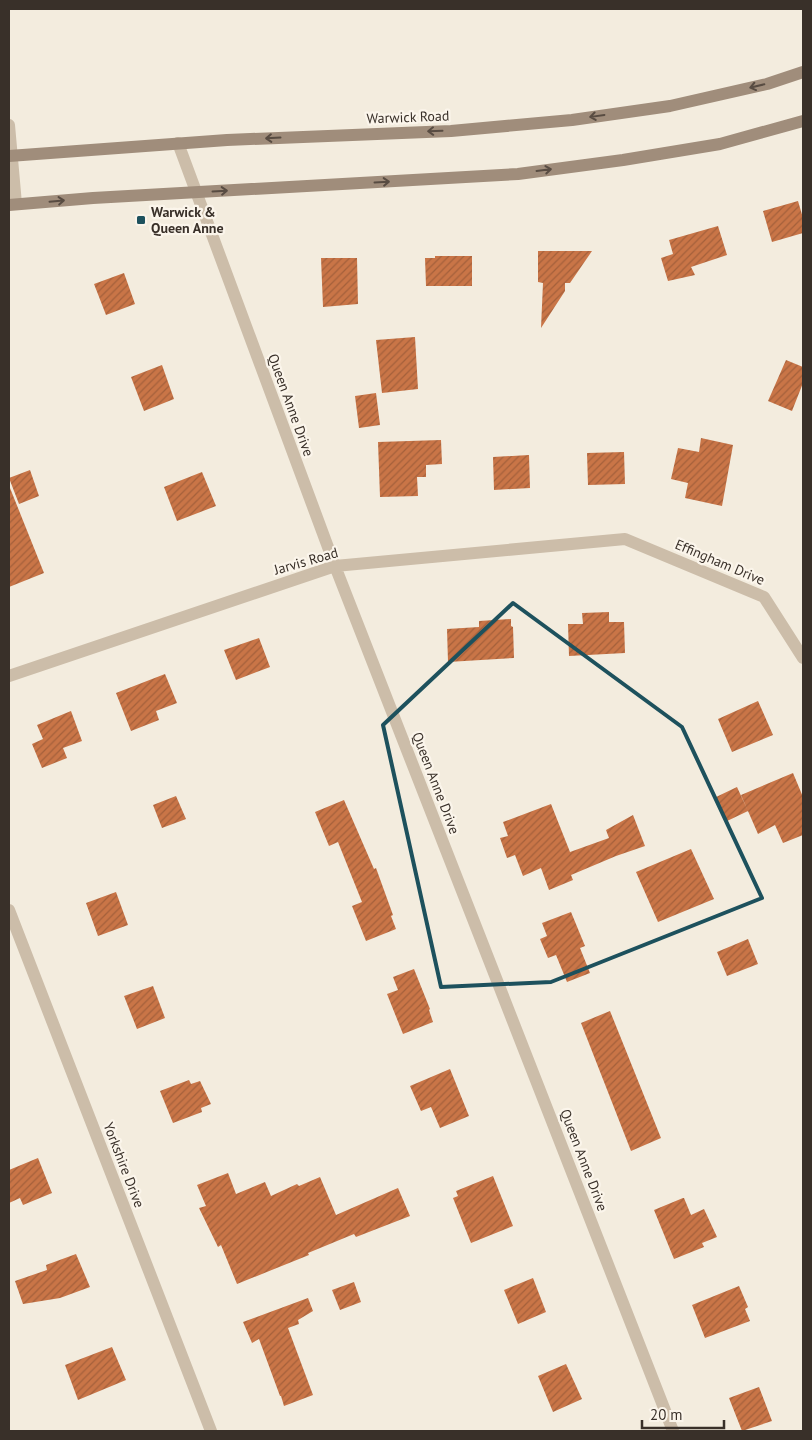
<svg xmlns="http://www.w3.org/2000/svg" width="812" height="1440" viewBox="0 0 812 1440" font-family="'PT Sans',sans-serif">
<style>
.building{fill:url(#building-hatch)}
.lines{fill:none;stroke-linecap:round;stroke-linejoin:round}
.lane{stroke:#ccbda9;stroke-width:12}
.street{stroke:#ccbda9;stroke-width:12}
.secondary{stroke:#a08d7b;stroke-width:12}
.oneway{stroke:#584c42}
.marked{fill:none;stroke:#1d515d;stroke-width:4;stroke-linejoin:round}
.poi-dot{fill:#1d515d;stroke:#fbf5eb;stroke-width:2}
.labels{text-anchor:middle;stroke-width:4.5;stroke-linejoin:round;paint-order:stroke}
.street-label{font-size:14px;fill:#393029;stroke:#fbf5eb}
.poi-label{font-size:14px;font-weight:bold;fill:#393029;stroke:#fbf5eb;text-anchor:start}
</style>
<defs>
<pattern id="building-hatch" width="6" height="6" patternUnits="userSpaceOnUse" patternTransform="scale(1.25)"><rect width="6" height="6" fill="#c97547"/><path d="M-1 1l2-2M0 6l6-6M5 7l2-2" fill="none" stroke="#a4603b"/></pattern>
</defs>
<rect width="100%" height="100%" fill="#f3ecde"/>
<!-- building -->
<path class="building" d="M798,201L803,218V233L772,242L763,211Z
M718,226L727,255L691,267L695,275L668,281L661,258L673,254L669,240Z
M538,251H592L570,283H565V291L541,328L543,283L538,282Z
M435,256H472V286H426L425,258H435Z
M321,258H357L358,304L323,307Z
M124,273L135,304L106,315L94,284Z
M415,337L418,389L382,393L376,340Z
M786,360L803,367V383L792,411L768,401Z
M162,365L174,399L144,411L131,377Z
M376,393L380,425L359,428L355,396Z
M701,438L733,445L722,506L685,498L688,483L671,479L678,448L699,452Z
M441,440L442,464L426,465V477H417L418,496L380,497L378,442Z
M624,452L625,484L588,485L587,453Z
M529,455L530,488L494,490L493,457Z
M30,470L39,496L19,504L9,478Z
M202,472L216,506L177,521L164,487Z
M10,488L44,573L9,587V489Z
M609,612V622H624L625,653L569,656L568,624H583L582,613Z
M511,619V626L513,627L514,658L448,662L447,629L479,627V621Z
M259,638L270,667L236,680L224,650Z
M165,674L177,703L156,711L159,720L131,731L116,693Z
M758,701L773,735L732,752L718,719Z
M71,711L82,741L63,748L67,758L42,768L32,744L43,739L37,725Z
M793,773L803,797V835L783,843L775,825L758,834L741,795Z
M737,787L748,811L725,822L714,798Z
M176,796L186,819L162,828L153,805Z
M344,800L374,869L376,868L393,915L391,916L396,929L366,941L352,906L362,902L338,842L329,846L315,812Z
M551,804L570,852L609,838L606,830L633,815L645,846L616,856L571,875L573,880L549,890L541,868L523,876L515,855L507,858L500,838L508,836L503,822Z
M691,849L714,899L658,922L636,872Z
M116,892L128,925L98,936L86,903Z
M571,912L585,946L580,948L590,973L567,982L556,955L548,958L540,939L547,936L542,923Z
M748,939L758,964L727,976L717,952Z
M414,969L430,1009L429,1010L433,1022L403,1034L387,994L398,990L393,977Z
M153,986L165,1018L137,1029L124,996Z
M610,1011L661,1138L631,1151L581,1023Z
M450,1069L469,1116L440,1128L431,1107L421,1111L410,1086Z
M189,1080L191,1084L200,1081L211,1104L201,1108L202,1112L173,1123L160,1091Z
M38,1158L52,1193L23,1205L20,1198L9,1203V1170Z
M228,1173L236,1194L265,1182L271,1196L297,1184L299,1186L320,1177L336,1215L398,1188L410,1216L356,1237L354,1234L308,1253L309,1255L237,1284L221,1245L218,1247L199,1208L206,1206L197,1185Z
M493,1176L513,1226L471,1243L453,1198L458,1196L456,1191Z
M683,1198H684L691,1215L704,1209L717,1237L702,1243L704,1247L674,1259L654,1210Z
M76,1254L90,1287L60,1298L23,1304L15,1281L47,1270L46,1265Z
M533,1278L546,1312L518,1324L504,1290Z
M354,1282L361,1302L340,1310L332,1290Z
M739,1286L748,1307L745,1309L750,1321L705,1338L692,1305Z
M308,1298L313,1311L298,1320L299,1324L288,1328L313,1395L284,1406L281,1396H280L259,1339L252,1343L243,1322Z
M112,1347L126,1380L78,1400L65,1365Z
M566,1364L582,1399L553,1412L538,1376Z
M759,1387L772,1421L742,1431L729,1398Z"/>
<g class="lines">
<!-- lane -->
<path class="lane" d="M9,125L16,204"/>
<!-- street -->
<path class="street" d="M178,143L335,566L673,1431
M9,676L335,566L625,539L764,597L803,658
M9,910L211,1431"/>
<!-- secondary -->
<path class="secondary" d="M9,156L227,140L451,131L572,120L670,106L767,84L803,72
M9,205L93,198L518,174L623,160L720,144L803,121"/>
</g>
<!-- one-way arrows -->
<defs><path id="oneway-shaft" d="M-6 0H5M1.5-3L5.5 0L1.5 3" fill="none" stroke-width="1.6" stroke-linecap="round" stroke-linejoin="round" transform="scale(1.25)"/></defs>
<g class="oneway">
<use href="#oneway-shaft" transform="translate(757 86) rotate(167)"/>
<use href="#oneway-shaft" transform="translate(597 116) rotate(172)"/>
<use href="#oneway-shaft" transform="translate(435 131) rotate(178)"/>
<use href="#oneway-shaft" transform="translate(273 138) rotate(177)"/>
<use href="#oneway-shaft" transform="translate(544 170) rotate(-7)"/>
<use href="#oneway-shaft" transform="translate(382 182) rotate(-3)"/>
<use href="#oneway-shaft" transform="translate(220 191) rotate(-3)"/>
<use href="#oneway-shaft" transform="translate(57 201) rotate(-5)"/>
</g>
<!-- marked area -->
<path class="marked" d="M513,603L682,727L762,898L551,982L441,987L383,725Z"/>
<!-- markers -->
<rect class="poi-dot" x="136" y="215" width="10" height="10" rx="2.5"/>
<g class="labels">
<!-- street labels -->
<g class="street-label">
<text transform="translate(408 117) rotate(-2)" y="5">Warwick Road</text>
<text transform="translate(291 405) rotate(70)" y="5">Queen Anne Drive</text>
<text transform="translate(306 561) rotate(-16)" y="5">Jarvis Road</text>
<text transform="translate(720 562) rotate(23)" y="5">Effingham Drive</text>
<text transform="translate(436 783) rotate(69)" y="5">Queen Anne Drive</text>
<text transform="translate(584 1160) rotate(69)" y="5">Queen Anne Drive</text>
<text transform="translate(124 1165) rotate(69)" y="5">Yorkshire Drive</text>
</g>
<!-- poi labels -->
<g class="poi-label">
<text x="151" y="217">Warwick &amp;<tspan x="151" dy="16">Queen Anne</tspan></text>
</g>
</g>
<!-- border -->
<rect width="812" height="1440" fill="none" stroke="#393029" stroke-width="20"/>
<!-- scale -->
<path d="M642 1420v8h82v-8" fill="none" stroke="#393029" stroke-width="2.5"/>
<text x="650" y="1420" font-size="15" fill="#393029" stroke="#fbf5eb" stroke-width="4" paint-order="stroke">20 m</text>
</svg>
